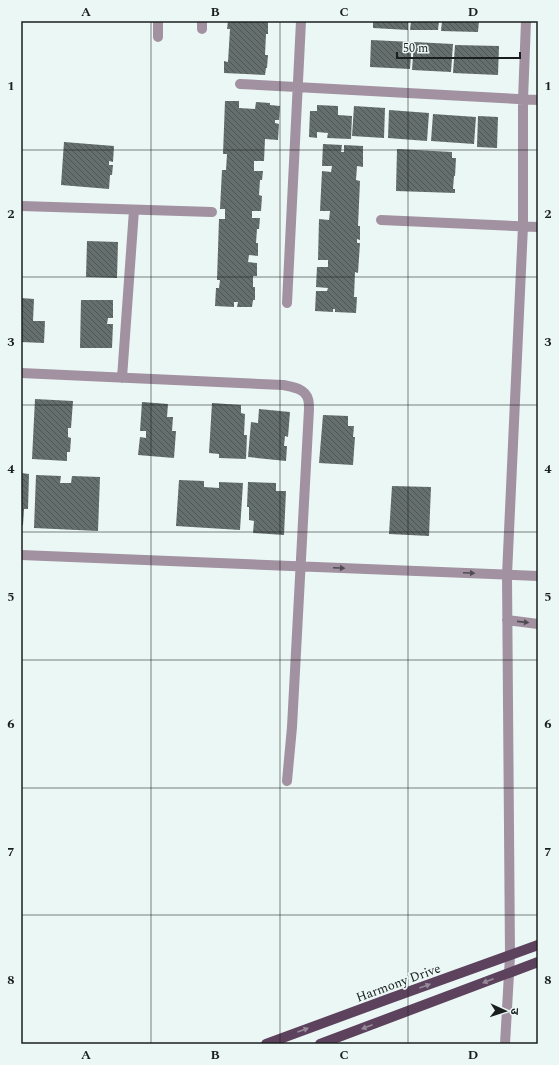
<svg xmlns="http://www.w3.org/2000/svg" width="559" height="1065" viewBox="0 0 559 1065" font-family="Spectral,'Noto Sans Devanagari',serif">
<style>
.building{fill:url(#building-back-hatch)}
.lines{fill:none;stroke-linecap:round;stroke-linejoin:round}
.minor{stroke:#a191a1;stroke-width:10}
.major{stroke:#5d425e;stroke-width:10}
.oneway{fill:#504d52}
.oneway2{fill:#968a9a}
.grid{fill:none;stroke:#1a1f1e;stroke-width:1;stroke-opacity:0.55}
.labels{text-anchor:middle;stroke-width:3.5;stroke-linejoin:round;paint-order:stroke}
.street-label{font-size:13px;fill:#1a1f1e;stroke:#ebf7f5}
.neatline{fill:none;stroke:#1a1f1e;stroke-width:1.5}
.grid-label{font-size:13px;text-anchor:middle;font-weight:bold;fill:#1a1f1e}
</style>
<defs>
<pattern id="building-back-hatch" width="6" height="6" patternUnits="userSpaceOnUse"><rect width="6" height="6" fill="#656f6d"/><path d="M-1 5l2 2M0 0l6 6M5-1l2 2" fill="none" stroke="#4e5654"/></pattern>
</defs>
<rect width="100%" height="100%" fill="#ebf7f5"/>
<!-- building -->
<path class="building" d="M228,21H268V34H266L265,55H268L267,68H266L265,75L224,73V61L228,62L230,29H227Z
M373,21H408V30L373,28Z
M411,21H439L438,30H410Z
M442,21H479L478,32L441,31Z
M371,40L412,42L410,69L370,67Z
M414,42L453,44L451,72L412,70Z
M455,45L499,46L498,75L453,73Z
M225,101H239V108L255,109L256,102L270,103V105L280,106L279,120H275V123L279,124L278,140L265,139L264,161H254V171H263L262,180H260L259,195L262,196L261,211H252V218H260L259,229H257L256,243H258V256L249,255L248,262L257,263V276H253V287H255V300H253L252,307H237L238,302H234V307L215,306L216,288H219L220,280H217L219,219H225V209H220L222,170H226L227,154H223Z
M317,105L338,106V115L352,116L351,139L327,138L328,133L317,132V138L309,137L310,111H317Z
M354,106L385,108L384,138L352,136Z
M389,110L429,113L427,141L388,138Z
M433,114L476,117L474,144L431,141Z
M478,116L498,117L497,148L477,147Z
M64,142L114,146L113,162L109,161V165H113L112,175H110L109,189L61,185Z
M323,144L342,145L341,152H344V145L363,146V167L357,166L356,180L360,181L358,226H360V240L357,239V243H360L358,273L355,272L354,297H357L356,313L335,312V309H333V312L315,311L316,291H327L328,288L316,287L317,267H328V260H318L319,219L329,220L330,211H320L322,171L331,172L332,166H322Z
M397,149L452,152V158H456L455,176H454L453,189H455V193L396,191Z
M87,241L118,242L117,278L86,277Z
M21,298L34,299L33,321H45L44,343L21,342Z
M81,300H113V318H108L107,324H113L112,348H80Z
M35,399L73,401L71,428H68V437L71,438L70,452H67V461L32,459Z
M142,402L168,404L167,417H173L172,431H176L174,458L138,455L140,437L146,438V431H140Z
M212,403L241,405V413L245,414L244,435H247L246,459L219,458V454L209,453Z
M259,409L290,412L288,437L285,436L284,446H287L286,461L248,457L251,422L258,423Z
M323,415L348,416V426H354L353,437H355L353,465L319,463Z
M21,473L29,474L28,509H24L23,525H21Z
M36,475L61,476L60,483H71L72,476L100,477L98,531L34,528Z
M179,480L204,481V487L219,488V482L243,483L240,530L176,526Z
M248,482L276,483V491H286L284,535L253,533L254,521L249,520V507H247Z
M392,486L431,487L429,536L389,534Z"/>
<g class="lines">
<!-- minor -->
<path class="minor" d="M202,29V21
M158,37V21
M240,84L538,100
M21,206L212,212
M381,220L538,227
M287,303L301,21
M21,373L283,385C292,387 305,388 308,399C309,402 309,406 309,409L292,727L287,781
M122,378L134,210
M21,555L538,576
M507,620L538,624
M505,1044L510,956L507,575L523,226V100L526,21"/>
<!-- major -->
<path class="major" d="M266,1044L391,998L538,945
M320,1044L538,962"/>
</g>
<!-- one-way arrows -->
<defs><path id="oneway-solid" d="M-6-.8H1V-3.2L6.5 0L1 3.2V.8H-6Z"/></defs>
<g class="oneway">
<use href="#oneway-solid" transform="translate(339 568) rotate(2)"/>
<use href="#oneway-solid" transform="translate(469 573) rotate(2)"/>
<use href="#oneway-solid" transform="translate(523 622) rotate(6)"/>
</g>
<g class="oneway2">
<use href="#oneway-solid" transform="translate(488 981) rotate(159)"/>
<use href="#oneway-solid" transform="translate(425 986) rotate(-20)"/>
<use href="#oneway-solid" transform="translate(367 1027) rotate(159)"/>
<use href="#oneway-solid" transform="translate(303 1030) rotate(-20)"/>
</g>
<!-- grid -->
<path class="grid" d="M151,21V1044M280,21V1044M408,21V1044M21,150H538M21,277H538M21,405H538M21,532H538M21,660H538M21,788H538M21,915H538"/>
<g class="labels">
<!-- street labels -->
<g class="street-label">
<text transform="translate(398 982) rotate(-20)" y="5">Harmony Drive</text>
</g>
</g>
<!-- border -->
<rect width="559" height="1065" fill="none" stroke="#ebf7f5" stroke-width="44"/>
<!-- north arrow -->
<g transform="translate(505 1011) rotate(93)" stroke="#ebf7f5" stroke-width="3" paint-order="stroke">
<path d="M0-3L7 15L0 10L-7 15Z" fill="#1a1f1e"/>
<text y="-6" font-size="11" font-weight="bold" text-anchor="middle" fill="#1a1f1e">उ</text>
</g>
<!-- scale -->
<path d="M397 52v6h123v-6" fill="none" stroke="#1a1f1e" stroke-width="2"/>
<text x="403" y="52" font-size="12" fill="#1a1f1e" stroke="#ebf7f5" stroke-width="3" paint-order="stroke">50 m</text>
<rect x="22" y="22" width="515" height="1021" class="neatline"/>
<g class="grid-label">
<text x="86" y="16">A</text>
<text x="215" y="16">B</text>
<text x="344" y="16">C</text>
<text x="473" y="16">D</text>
<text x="11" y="90">1</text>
<text x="548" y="90">1</text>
<text x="11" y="218">2</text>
<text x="548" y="218">2</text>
<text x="11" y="346">3</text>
<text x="548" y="346">3</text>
<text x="11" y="473">4</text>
<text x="548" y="473">4</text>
<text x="11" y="601">5</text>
<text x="548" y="601">5</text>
<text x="11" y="728">6</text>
<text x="548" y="728">6</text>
<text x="11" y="856">7</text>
<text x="548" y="856">7</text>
<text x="11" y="984">8</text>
<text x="548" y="984">8</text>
<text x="86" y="1059">A</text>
<text x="215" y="1059">B</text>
<text x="344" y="1059">C</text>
<text x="473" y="1059">D</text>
</g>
</svg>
